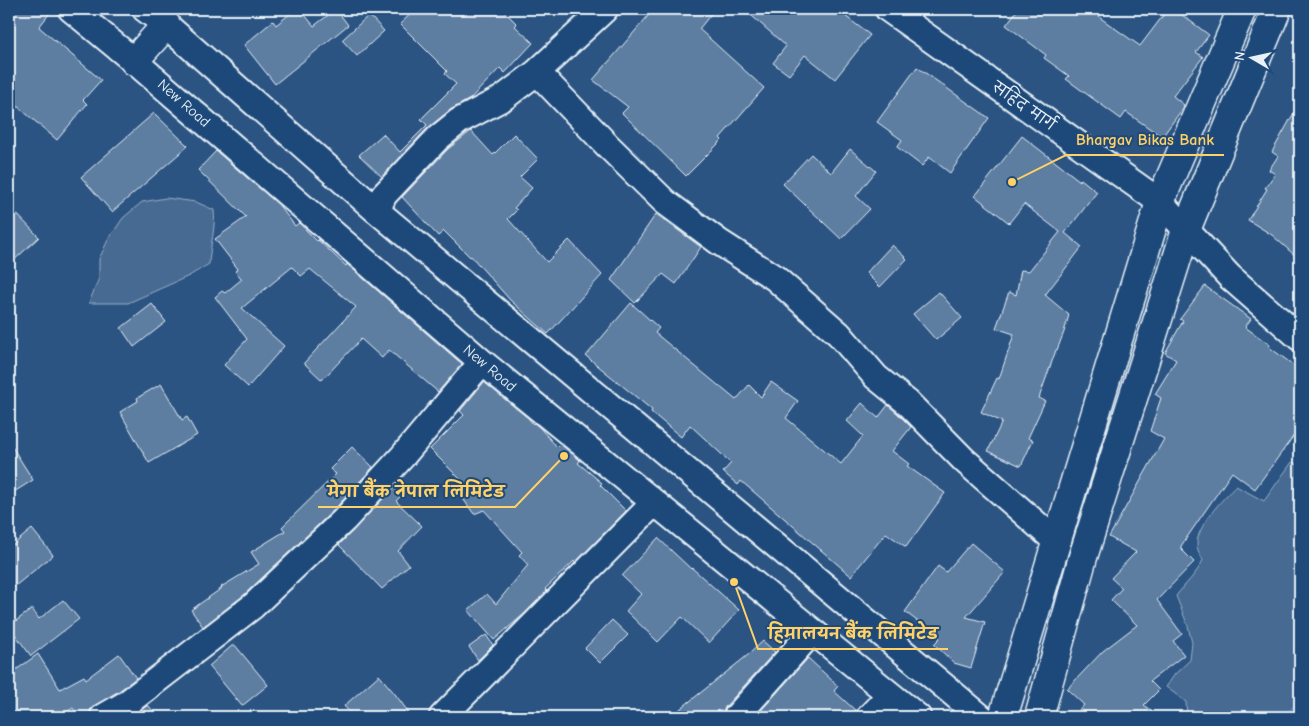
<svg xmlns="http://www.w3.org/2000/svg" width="1309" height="726" viewBox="0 0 1309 726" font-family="'Comic Neue','Playpen Sans Deva',sans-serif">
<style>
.green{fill:#476b93;stroke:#98aec6}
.building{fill:#5d7da1;stroke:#e8f1f8}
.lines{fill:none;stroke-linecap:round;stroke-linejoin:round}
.minor-casing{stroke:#e8f1f8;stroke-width:29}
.tertiary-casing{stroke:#e8f1f8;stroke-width:31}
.primary-casing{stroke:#e8f1f8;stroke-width:31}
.minor{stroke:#1f4a7a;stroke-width:25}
.tertiary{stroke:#1f4a7a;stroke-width:28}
.primary{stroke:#1f4a7a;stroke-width:28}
.labels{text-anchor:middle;stroke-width:4;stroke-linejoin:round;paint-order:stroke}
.street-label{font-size:15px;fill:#e8f1f8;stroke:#1f4a7a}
.leader{fill:none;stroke:#ffd166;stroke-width:2}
.callout-dot{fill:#ffd166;stroke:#1f4a7a;stroke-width:2}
.callout-label{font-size:16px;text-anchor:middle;font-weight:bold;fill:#ffd166;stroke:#1f4a7a;stroke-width:4;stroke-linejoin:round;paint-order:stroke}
</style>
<rect width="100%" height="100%" fill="#2b5482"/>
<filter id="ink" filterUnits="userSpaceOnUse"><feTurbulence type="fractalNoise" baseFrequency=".02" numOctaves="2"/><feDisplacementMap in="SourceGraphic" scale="10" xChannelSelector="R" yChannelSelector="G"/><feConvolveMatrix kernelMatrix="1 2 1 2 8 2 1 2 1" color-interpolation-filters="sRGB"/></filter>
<g filter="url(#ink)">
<!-- green -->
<path class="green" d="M166,198L196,202L214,210C216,228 210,245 209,264L189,276L128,303H89L99,278V259L108,240L123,218L142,202Z
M1292,462L1300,466V700L1284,717H1187L1186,702L1166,687L1175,674L1190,660L1192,643L1188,626L1176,596C1185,584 1197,574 1203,560C1201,556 1197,550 1197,545C1196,527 1223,498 1236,486L1264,501Z"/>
<!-- building -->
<path class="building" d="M9,9H53L39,27L101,80L83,100L87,104L57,140L9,99Z
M296,9H300L314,26L336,9L348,25L275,84L244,45L273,21L276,25Z
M416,9H502L517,24L515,26L533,43L505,73L500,68L470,99L450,110L429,127L382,177L359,155L383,134L400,152L427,125L421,119L456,84L445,74L447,71L400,24Z
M654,9H715L699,29L764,88L720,138L722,140L686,176L622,113L628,107L593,80Z
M744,9H836L870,35L835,79L805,55L789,75L773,63L786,46Z
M1018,9H1105L1099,17L1140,46L1168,9H1174L1209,35L1196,52L1203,57L1173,96L1184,105L1183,108L1162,137L1126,112L1121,119L1066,79L1069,76L1044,58L1046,55L1006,25Z
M369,15L384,31L357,56L342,40Z
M917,67L989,118L950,173L929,157L922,166L897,147L902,140L877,122Z
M1300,102V260L1272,235L1248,220L1267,189L1265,188L1275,174L1269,170L1278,156L1272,152Z
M154,113L188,146L112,212L81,177Z
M471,131L493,155L514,134L538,159L520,177L532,188L514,208L517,210L508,219L547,262L569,240L602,275L548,334L510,300L471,256L470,257L444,231L438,236L402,197L448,149Z
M1022,136L1080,181L1081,179L1097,192L1065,233L1082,247L1045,295L1069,315L1064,332L1057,350H1056L1039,398L1045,401L1028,438L1033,440L1021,466L988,451L1002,422L981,412L997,378L999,379L1014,334L996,328L1009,292L1016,295L1021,270L1029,271L1060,232L1024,204L1009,223L975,196Z
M850,149L876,171L856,196L870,209L841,239L783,184L811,154L831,173Z
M216,151L278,204L295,226L299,223L317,241L318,240L346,266L347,264L462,364L438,392L389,350L382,358L361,339L322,380L304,363L356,307L310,269L301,276L292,267L242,308L284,346L248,387L224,365L247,339L215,297L222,291L225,293L242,279L235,271L238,269L215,239L246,217L198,170Z
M9,206L39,237L9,265Z
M656,214L701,247L676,284L663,274L635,303L611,280Z
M892,245L907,259L880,287L866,273Z
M1205,286L1251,319L1245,327L1270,345L1269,347L1300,370V427L1255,489L1232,472L1181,546V549L1194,562L1157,600L1182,634L1173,641L1184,655L1150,681L1159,690L1144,705L1158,717H1073L1084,705L1067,689L1103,651L1137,625L1111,600L1122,588L1111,578L1136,552L1109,537L1164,439L1150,431L1161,398L1155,394L1176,360L1165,353L1183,321L1180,319Z
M939,292L962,318L936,340L913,314Z
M631,303L659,328L655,333L736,400L749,385L761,397L771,382L798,401L786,418L841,464L863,436L847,421L862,403L878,418L888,405L898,414L911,427L892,451L909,464L907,466L945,493L906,547L886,533L851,576L741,481L738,485L723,472L731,463L690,425L681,437L651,412L652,410L586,356Z
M152,304L166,322L134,347L121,328Z
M484,382L528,418L533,424L534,423L540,428L557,447L560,444L578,458L580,461L578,463L602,483L600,485L626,511L575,563L574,561L545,589L547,591L523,615L494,640L468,610L487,594L496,604L528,565L519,555L522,552L484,510L474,514L461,496L470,489L430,449L464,415L460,411Z
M161,384L182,420L187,417L197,435L149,463L120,412L138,401L137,398Z
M9,442L33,480L9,495Z
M352,447L373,467L334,510L244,595L203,627L191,610L222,588L221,587L259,564L251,552L285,531L282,527L336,474L330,469Z
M394,487L402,495L396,501L422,526L398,551L409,565L382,589L339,545Z
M32,529L53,555L9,591V548Z
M658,538L691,569L692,568L739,610L709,643L682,617L658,642L626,611L641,594L622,576Z
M971,543L1005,572L966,617L985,622L971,668L954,663L934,644L940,638L905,612L938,566L946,572Z
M63,600L79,619L31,656L9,626L32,609L39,619Z
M612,620L628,635L600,663L585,648Z
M486,635L493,645L478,660L469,647Z
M763,641L775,652L725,707L722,717H670L748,655Z
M234,644L268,685L242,706L209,666Z
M38,654L60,689L84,676L86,679L119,654L136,678L119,691L95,705L90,710L89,717H79L73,708L58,717H9V675Z
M808,658L838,686L834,691L856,711L855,717H755Z
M379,675L395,694L412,717H354L344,706Z
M148,705L158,717H131L136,714Z"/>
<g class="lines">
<!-- minor casing -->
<g class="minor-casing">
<path id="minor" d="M71,9L134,61L482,362L918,717
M145,9L166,25L377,211L981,717
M888,9L1160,202L1230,277L1300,338
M537,72L607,145L665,202L719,242L775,278L839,334L876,377L908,403L964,460L1057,542
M377,211L384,195L438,138L459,121L503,98L537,72L605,9
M103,717L127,703L253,606L344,520L402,457L482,362
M442,717L654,503
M736,717L812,632
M869,717L890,695"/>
</g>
<!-- tertiary casing -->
<g class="tertiary-casing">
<path id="tertiary" d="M134,61L166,25"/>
</g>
<!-- primary casing -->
<g class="primary-casing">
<path id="primary" d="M1003,717L1160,202L1242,9
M1039,717L1083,557L1186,230L1277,9"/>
</g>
<!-- minor -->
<use href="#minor" class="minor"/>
<!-- tertiary -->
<use href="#tertiary" class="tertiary"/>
<!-- primary -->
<use href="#primary" class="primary"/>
</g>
</g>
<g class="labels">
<!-- street labels -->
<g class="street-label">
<text transform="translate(184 103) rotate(41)" y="5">New Road</text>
<text transform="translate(1024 106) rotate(35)" y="5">सहिद मार्ग</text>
<text transform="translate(490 368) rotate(40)" y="5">New Road</text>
</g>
</g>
<!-- callouts -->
<path class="leader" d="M1012 182L1066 155H1224M564 456L515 507H318M734 582L758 649H948"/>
<g class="callout-dot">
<circle cx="1012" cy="182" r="5"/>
<circle cx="564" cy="456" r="5"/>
<circle cx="734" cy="582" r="5"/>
</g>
<g class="callout-label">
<text x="1145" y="145">Bhargav Bikas Bank</text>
<text x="416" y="497">मेगा बैंक नेपाल लिमिटेड</text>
<text x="853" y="639">हिमालयन बैंक लिमिटेड</text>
</g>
<!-- margin -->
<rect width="1309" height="726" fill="none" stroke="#1f4a7a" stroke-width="30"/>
<rect x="15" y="15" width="1279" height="696" fill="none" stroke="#e8f1f8" stroke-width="2" filter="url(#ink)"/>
<!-- north arrow -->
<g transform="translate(1252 58) rotate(279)" stroke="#1f4a7a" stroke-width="4" paint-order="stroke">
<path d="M0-4L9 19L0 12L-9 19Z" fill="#e8f1f8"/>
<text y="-8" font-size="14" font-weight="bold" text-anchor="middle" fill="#e8f1f8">N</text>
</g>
</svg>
